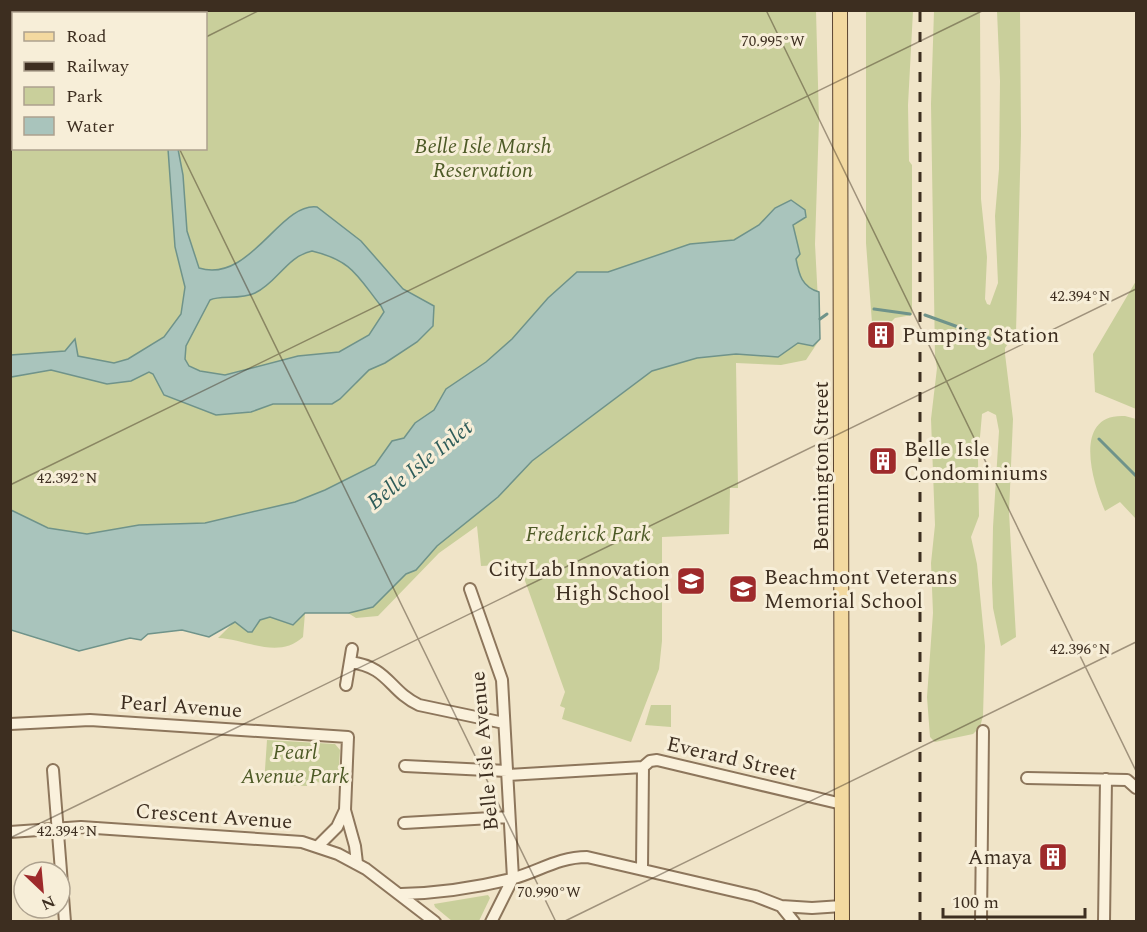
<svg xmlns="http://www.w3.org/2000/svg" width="1147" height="932" viewBox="0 0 1147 932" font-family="Spectral,serif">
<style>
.green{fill:#c9cf9b;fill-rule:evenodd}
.water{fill:#a9c4bc;stroke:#6f938a;stroke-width:1.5;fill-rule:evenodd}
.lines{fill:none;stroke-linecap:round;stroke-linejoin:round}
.stream{stroke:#6f938a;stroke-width:3}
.minor-casing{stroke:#8d765c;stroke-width:14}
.major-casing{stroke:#5b4430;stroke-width:16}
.minor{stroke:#faf1dc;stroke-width:10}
.major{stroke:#f3d9a0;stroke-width:14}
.rail{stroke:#3d2e20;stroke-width:3;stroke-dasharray:10 10;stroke-linecap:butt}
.ticks{fill:none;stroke:#3d2e20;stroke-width:1.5;stroke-opacity:0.45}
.labels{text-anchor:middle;stroke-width:6;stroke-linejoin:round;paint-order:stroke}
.park-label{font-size:21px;font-style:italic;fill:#4d5a26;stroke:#f7eed8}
.poi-label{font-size:21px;fill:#3d2e20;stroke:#f7eed8;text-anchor:start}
.street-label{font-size:21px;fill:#3d2e20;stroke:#f7eed8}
.water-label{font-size:22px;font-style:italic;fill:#2f5d5a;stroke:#f7eed8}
.ticks-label{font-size:15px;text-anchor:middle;fill:#3d2e20;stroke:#f7eed8;stroke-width:6;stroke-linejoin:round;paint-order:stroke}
</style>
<rect width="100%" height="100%" fill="#f0e4c8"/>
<!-- green -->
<path class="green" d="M10,11H816L819,121L815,244L820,339L806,360L781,365L736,363L738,488H730L729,534L662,537V641L659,669L631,742L562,719L565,708L560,706L565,692L519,564L481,566L477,526L439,553L378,616L356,618L348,613H305L303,637C278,660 246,639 218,638L233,623L209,637L182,630L148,634L141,640L130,638L79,651L11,630ZM14,14H206V148H14Z
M866,11H913L908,105L909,161L912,165V315L895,318L889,324L872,323L866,243Z
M934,11H980L981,199L987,257L985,299L987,304L990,305L998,283L995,216L999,169L1000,81L997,11H1020L1021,135L1016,333L1005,348V354L1013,419L1009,512L1016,637L1001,646L993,608L992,583L993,527L999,431L996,415L988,411L982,414L978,460L979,516L971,537L977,564L985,646L983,716L980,727L973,734L935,742L930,737L927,697L933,613L931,563L935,525L931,419L937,368L935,356L931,104Z
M1136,281V409L1095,392L1093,354Z
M1125,416L1136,419V519L1120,502L1105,511C1092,482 1072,413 1125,416Z
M651,705H671V727L645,725Z
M267,740L335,744L340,750L338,783L308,782L307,786L264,784Z
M488,895L490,898L479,921H452L435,907L434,904Z"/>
<!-- water -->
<path class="water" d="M168,149H178L183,175L187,231L199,268C250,284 280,202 317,207L361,241L403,289L434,306L433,326L417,342L385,363L369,370L340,399L332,404H273L251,412L216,415L164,395L153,374L149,372L131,381L107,384L51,370L11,377V355L65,351L75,339L78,356L114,363L128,359L164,337L181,314L185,287L175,247ZM312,251C353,261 357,276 381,306L384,312L369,335L339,352L298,356L225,375L200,371L189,366L185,359L186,346L210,300C220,295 240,300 255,293C277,283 287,256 312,251Z
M791,200L805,210L806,217L793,225L800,254L796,259C799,275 802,287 819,292L820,339L813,346L798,343L778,357L736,354L697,358L652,371L532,461L498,497L437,546L416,570L406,574L373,607L349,613H305L293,625L270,617L260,620L252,632H248L235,622L209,637L182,630L148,634L141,640L130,638L79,651L11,630V510L48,528L87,534L139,525L205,523L295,502L325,490L375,465L392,441L404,438L415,423L434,410L446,389L486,362L512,339L548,298L577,272H608L690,244L734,240L759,225L775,208Z"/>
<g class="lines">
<!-- stream -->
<path class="stream" d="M874,309L910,314
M925,315L997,341
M820,319L827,314
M1099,439L1136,476"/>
<!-- minor casing -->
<g class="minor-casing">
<path id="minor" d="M470,589L502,680L513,878L491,922
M350,662C389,667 389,691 419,705L504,723
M346,685L352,649
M10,724L90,720L348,737L345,810L355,846L357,863
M405,766L507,771
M53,770L65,922
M507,775L643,767L650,761L657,760L842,804
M1027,778L1127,780L1136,788
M404,823L509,817
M10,832L81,827L302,842L338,854L366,869L435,922
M318,846L337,827L345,810
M642,868L643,767
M401,894C439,893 474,888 511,879C538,872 558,857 587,857L755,896L781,906L812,908L842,906
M781,906L794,922
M981,922L983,731
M1104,922L1106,779"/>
</g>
<!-- major casing -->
<g class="major-casing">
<path id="major" d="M840,10L842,922"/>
</g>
<!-- minor -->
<use href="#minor" class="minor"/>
<!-- major -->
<use href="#major" class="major"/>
<!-- rail -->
<path class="rail" d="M920,922V10"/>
</g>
<!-- ticks -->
<path class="ticks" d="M112,10L113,14M766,10L1136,771M206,37L260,10M10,132L14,131M179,148L556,922M10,485L984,10M10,838L1136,289M563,922L1136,642"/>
<!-- icons -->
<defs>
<g id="building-square" transform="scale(1.5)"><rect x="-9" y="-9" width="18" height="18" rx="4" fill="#9e2a2b" stroke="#f7eed8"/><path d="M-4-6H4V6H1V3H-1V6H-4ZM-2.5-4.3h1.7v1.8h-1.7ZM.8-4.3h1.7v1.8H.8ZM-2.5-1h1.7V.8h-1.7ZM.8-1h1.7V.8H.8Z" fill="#fff"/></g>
<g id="school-square" transform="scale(1.5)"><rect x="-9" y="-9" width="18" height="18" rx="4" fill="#9e2a2b" stroke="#f7eed8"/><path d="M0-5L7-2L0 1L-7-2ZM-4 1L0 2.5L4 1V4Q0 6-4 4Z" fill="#fff"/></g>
</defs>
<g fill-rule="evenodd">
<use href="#building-square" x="881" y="335"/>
<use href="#building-square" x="883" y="461"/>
<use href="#school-square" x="691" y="581"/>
<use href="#school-square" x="743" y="589"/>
<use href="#building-square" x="1053" y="857"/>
</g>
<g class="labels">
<!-- park labels -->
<g class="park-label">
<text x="483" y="153">Belle Isle Marsh<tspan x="483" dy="24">Reservation</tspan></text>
<text x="588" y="541">Frederick Park</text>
<text x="295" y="759">Pearl<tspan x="295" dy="24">Avenue Park</tspan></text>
</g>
<!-- poi labels -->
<g class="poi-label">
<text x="902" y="342">Pumping Station</text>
<text x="904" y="456">Belle Isle<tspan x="904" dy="24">Condominiums</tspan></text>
<text x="670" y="576" text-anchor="end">CityLab Innovation<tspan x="670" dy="24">High School</tspan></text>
<text x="764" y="584">Beachmont Veterans<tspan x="764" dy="24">Memorial School</tspan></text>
<text x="1032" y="864" text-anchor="end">Amaya</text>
</g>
<!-- street labels -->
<g class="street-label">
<text transform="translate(821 466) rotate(-90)" y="7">Bennington Street</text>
<text transform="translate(181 706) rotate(4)" y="7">Pearl Avenue</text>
<text transform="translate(484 751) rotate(-95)" y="7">Belle Isle Avenue</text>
<text transform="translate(732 758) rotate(13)" y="7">Everard Street</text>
<text transform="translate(214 816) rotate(4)" y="7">Crescent Avenue</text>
</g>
<!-- water labels -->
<g class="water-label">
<text transform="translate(419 464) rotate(-39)" y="8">Belle Isle Inlet</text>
</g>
</g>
<g class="ticks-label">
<text x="773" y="46">70.995°W</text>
<text x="1080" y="301">42.394°N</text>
<text x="67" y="483">42.392°N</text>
<text x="1080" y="654">42.396°N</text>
<text x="67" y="836">42.394°N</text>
<text x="549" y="897">70.990°W</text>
</g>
<!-- border -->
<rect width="1147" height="932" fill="none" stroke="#3d2e20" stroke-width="24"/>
<!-- legend -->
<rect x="12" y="12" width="195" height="138" fill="#f7eed8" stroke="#ada18e" stroke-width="1.5"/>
<rect x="24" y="32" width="30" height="9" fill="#f3d9a0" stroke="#ada18e" stroke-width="1.5"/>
<text x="66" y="42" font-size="18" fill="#3d2e20">Road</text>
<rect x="24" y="62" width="30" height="9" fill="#3d2e20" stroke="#ada18e" stroke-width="1.5"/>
<text x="66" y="72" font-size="18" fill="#3d2e20">Railway</text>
<rect x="24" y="87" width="30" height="18" fill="#c9cf9b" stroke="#ada18e" stroke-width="1.5"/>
<text x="66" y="102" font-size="18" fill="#3d2e20">Park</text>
<rect x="24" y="117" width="30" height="18" fill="#a9c4bc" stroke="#ada18e" stroke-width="1.5"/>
<text x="66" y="132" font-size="18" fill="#3d2e20">Water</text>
<!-- north arrow -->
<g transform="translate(42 890) rotate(154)"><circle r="28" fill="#f7eed8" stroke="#ada18e" stroke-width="1.5"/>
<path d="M0-4.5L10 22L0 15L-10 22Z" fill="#9e2a2b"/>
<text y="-9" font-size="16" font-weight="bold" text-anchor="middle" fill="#3d2e20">N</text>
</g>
<!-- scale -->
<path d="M943 908v9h142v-9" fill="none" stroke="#3d2e20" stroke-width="3"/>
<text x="952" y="908" font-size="18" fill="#3d2e20" stroke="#f7eed8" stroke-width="4.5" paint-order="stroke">100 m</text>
</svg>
